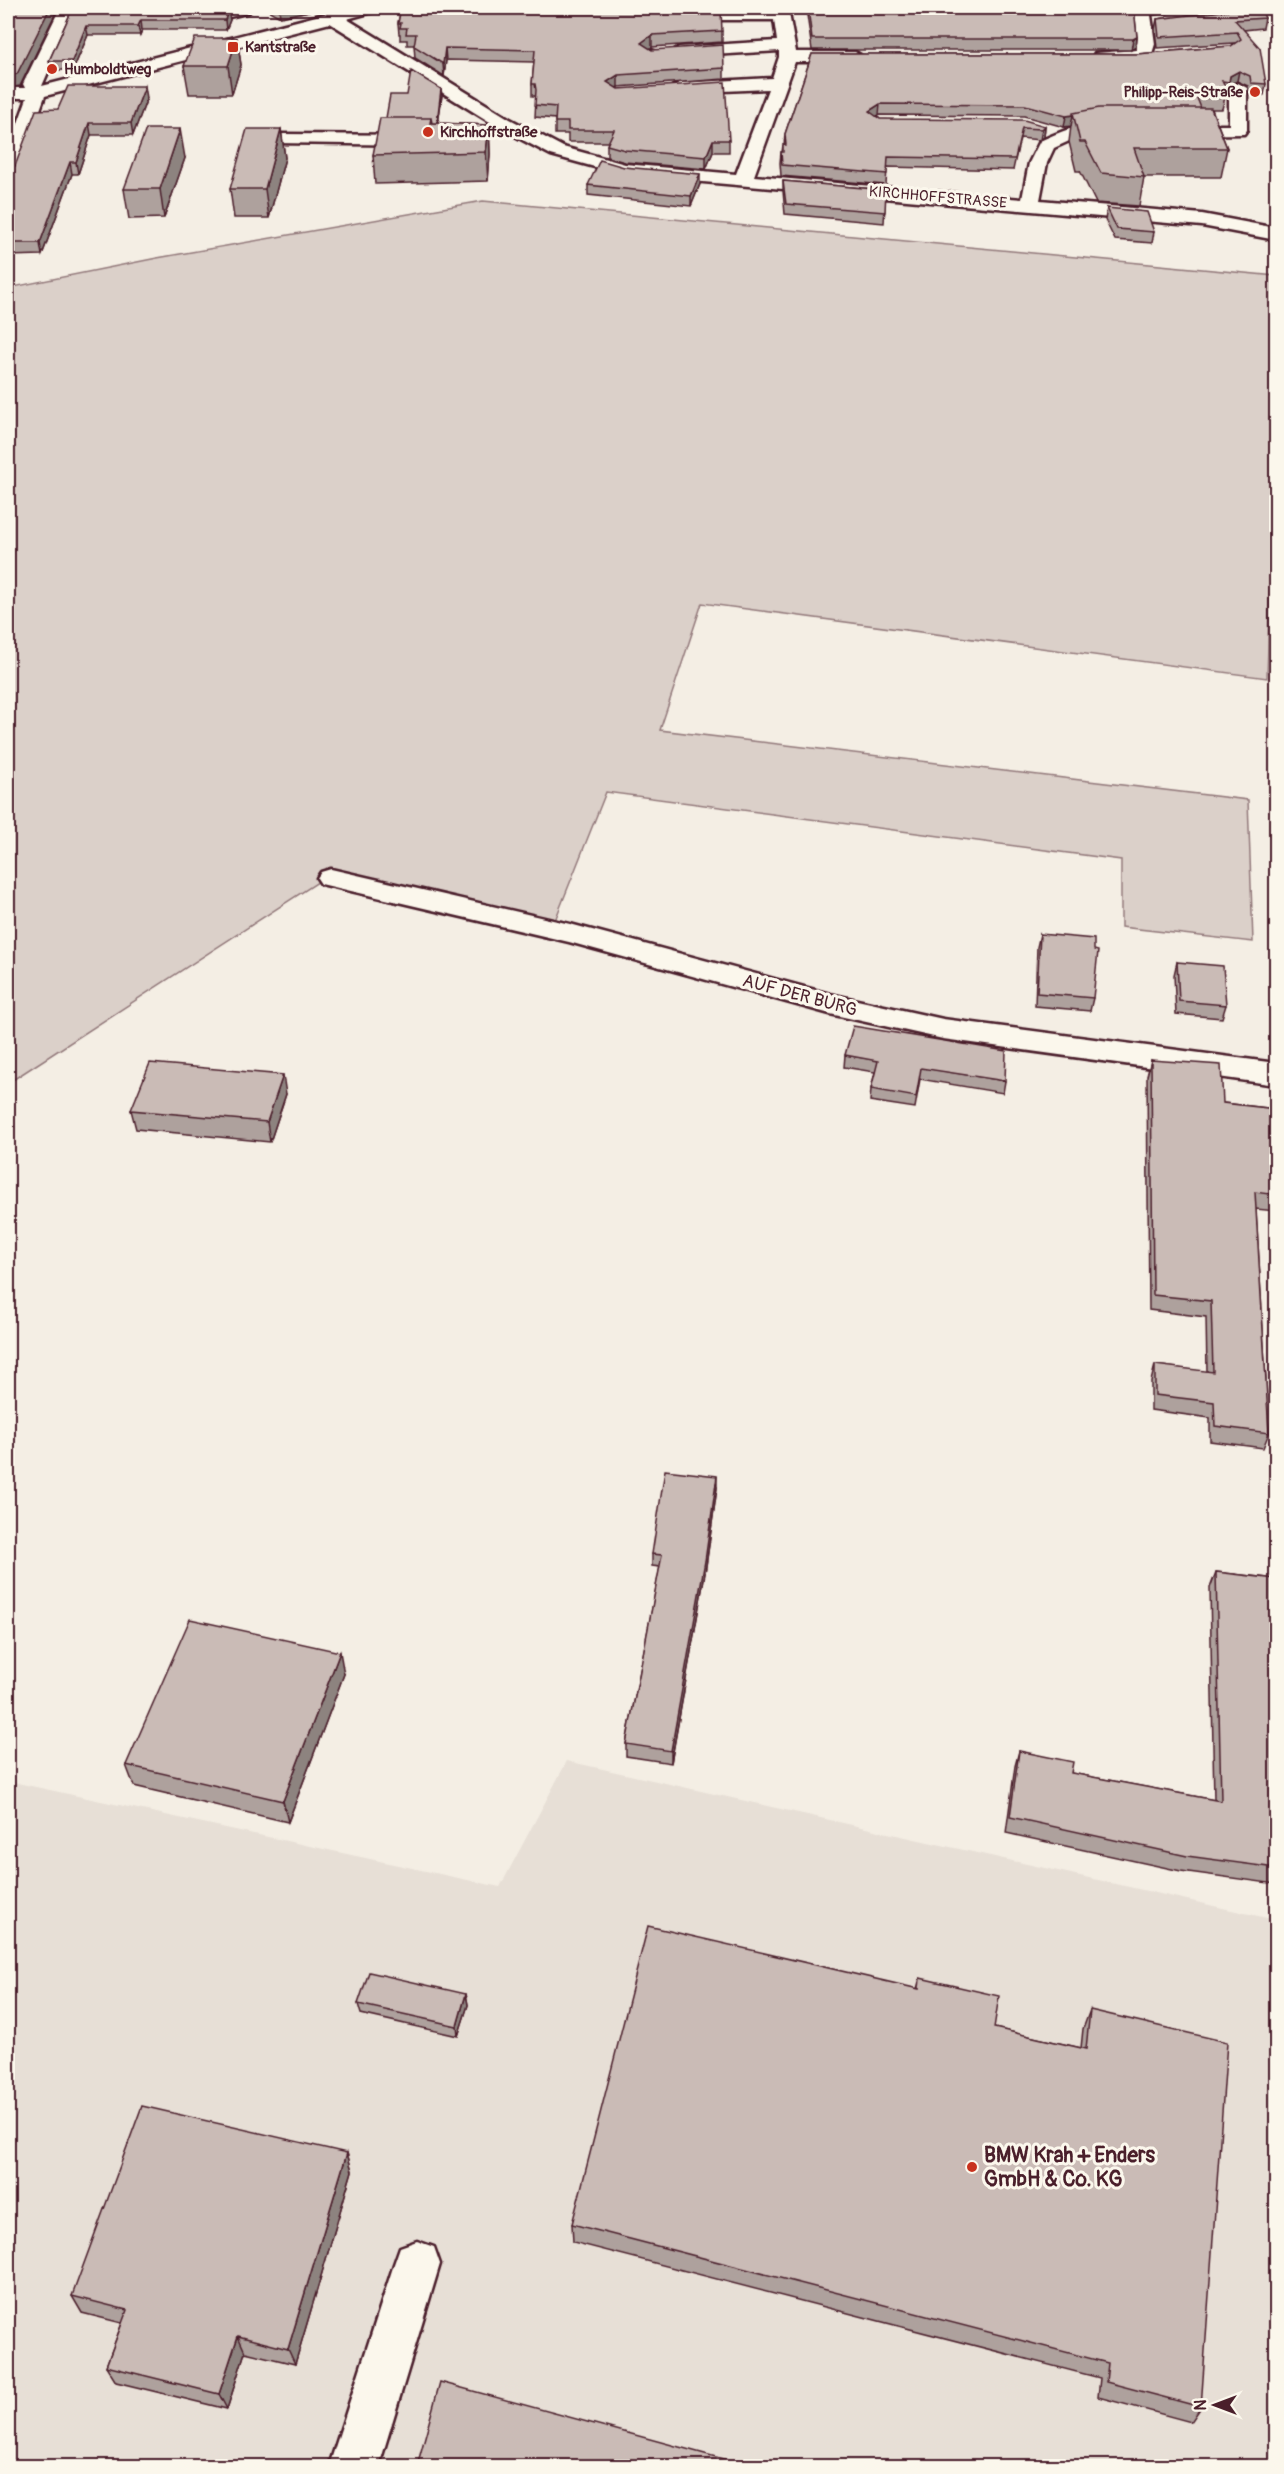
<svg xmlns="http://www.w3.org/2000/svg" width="1284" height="2474" viewBox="0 0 1284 2474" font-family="Pangolin,sans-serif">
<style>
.built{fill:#e7dfd6}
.green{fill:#dbd0c9;stroke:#92787a;stroke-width:1.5}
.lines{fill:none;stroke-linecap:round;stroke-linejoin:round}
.street-casing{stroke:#4a1f2b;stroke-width:5}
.street{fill:#fbf7ec;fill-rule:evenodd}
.wall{fill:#aea19d;stroke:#4a1f2b;stroke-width:1.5}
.shaded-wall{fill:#8d837f;stroke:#4a1f2b;stroke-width:1.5}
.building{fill:#cabbb6;stroke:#4a1f2b;stroke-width:1.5}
.poi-dot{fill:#c8321e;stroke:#fbf7ec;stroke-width:2}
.labels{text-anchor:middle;stroke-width:6;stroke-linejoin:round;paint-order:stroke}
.far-poi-label{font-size:15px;font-weight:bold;fill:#4a1f2b;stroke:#fbf7ec;text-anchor:start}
.far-street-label{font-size:15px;fill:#4a1f2b;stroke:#fbf7ec}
.street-label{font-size:18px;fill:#4a1f2b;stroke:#fbf7ec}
.near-poi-label{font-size:21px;font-weight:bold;fill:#4a1f2b;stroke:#fbf7ec;text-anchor:start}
</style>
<rect width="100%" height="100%" fill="#f4eee4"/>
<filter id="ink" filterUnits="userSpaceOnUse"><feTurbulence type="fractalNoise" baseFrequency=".0167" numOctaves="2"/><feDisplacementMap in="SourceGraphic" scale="12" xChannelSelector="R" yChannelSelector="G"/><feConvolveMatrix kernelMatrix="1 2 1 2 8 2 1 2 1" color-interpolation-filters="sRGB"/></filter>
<g filter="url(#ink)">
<!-- built -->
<path class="built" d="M567,1761L1276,1920V2466H8V1781L500,1887Z"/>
<!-- green -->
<path class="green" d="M483,201L1276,276V372L1267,678L702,603L660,730L1248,800L1253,942L1121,927V860L606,792L552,928L324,878L8,1083V288L157,258Z"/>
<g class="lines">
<!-- street casing -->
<g class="street-casing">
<path id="street" d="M60,8H76L42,86L332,12L352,8H378L376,11L347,19L510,119L563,147L625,164L736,174L768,89L679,93L670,88L679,83L772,78L779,57V51L679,57L671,52L679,47L777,41L774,20H677L669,15L677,10H772V8H788L796,52H855L864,57L855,62H795L754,176L1022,199L1029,163L1040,141C1064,130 1092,118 1119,125L1122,129L1119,133L1078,137L1054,148L1047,163L1040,200L1202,214L1276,228V240L1202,226L624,175L551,155L498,127L330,23L45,96L17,173L15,177L8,178V151L27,98H8V88H25L23,84Z
M230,8L251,9L249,12C234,17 187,27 176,14L184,9Z
M1134,8H1150L1155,44L1151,57L1135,62L1095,61L1092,57L1095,53L1137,50Z
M1238,83L1247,88V130L1244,134L1174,135L1165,130L1174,125H1229V88Z
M281,134L421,135L430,140L421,145L275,143L272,139L275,135Z
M331,869L570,924L830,994L943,1019L1276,1063V1085L943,1039L830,1014L569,942L321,884L317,878L321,872Z
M417,2241L434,2247L440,2264L379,2466H329L394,2264L400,2247Z"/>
</g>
<!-- street -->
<use href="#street" class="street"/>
</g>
<!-- wall -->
<path class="wall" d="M264,8H323L280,17Z
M401,8H719V9L639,10L722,31V42L652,47L650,48L724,68V79L618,87L616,88L729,140V152H713L706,169L625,162L607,157V145L608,142H568V134H555V119L535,117L536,98L535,96H532V84L534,62L446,60L444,76L415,58L414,45H407V40H400V34H399L398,23Z
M806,8H1134L1137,37L1136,47L1131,50H812Z
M1152,8H1260L1265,18L1263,28L1244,30L1266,84L1264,95L1249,94L1248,86L1237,81L1228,86L1222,109H1212L1227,148L1221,177H1144L1139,206L1096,203L1080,171H1076L1069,142L1071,126L1064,127L1024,116L879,115L877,116L880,119L1045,126L1044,137L1040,140L1020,138L1013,170L887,167L886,185L781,176L780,163L781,152H782L783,145H784L785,134L812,54H1137L1231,46L1235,43L1157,48L1155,29L1157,19L1228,10L1223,8L1153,15Z
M71,12L230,20L226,30H142L140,35H88L73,70H51L49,61Z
M237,38L241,65L232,94H189L184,66Z
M442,95L438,123L489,125L490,154L488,181L375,184L373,155L386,118Z
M147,98L133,135H91L78,174H72L42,255L8,256V167L15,166L58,109Z
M281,129L285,158L269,218H234L230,189Z
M185,158L164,218L129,219L124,189Z
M624,167L700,184L691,206L588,195V185Z
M783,181L886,190L884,223L785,214L783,191Z
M1107,208L1154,232L1152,243L1115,240L1105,220Z
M1040,934L1093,998L1090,1011L1035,1006L1037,947Z
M1177,962L1226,1005L1222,1018L1176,1014L1174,975Z
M845,1055L1005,1081L1003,1093L920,1079L915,1108L870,1101L871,1089L875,1072L844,1067Z
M1151,1060L1223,1103L1276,1109V1211L1256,1209L1269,1433L1263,1448L1210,1441V1418L1151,1410V1381L1155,1365L1207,1372L1206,1317L1149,1310L1147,1076Z
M286,1094L270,1142L136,1129L131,1110Z
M717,1488L705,1573L671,1763L626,1756V1744L660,1567L652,1566V1554Z
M1216,1572L1276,1579V1884L1181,1871L1006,1833L1015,1766L1019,1751L1071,1773L1214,1800L1210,1588Z
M344,1674L288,1822L134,1786L126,1765Z
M920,1978L994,2028L1081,2048L1083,2029L1090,2010L1201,2407L1191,2422L1098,2397L1100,2378L573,2242L572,2224L917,1989Z
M466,1994L468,2005L458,2036L361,2014L358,2004Z
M347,2153L352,2171L295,2364L245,2352L227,2409L116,2382L106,2366L122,2323L82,2313L72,2296Z"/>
<!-- shaded-wall -->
<path class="shaded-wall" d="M50,8H58L20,86L8,88V76Z
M279,8H323L280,17Z
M1154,8H1223L1153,15Z
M228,10L230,20L226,30L225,20Z
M141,20L142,30L140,35L138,26Z
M86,26L88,35L73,70L72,61Z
M652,35V47L641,55V43Z
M1137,37L1136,47L1131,50L1133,39Z
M237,38L241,65L232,94L228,66Z
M445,48L446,60L444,76L443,64Z
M1239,71L1237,81L1228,86L1230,76Z
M618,75V87L607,93V82Z
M145,86L147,98L133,135L131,123Z
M11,88L13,100L8,112V95Z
M441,89L442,95L437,133V127Z
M880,104L879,115L868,121L869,111Z
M14,110L16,122L8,146V127Z
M1073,115L1071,126L1064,127L1066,116Z
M89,123L91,135L78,174L76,162Z
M489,125L490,154L488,181L486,152Z
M1045,126L1044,137L1040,140L1042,129Z
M180,129L185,158L164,218L160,189Z
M281,129L285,158L269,218L265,189Z
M713,140V152L706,169V157Z
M70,162L72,174L42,255L40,243Z
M700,174V184L691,206V196Z
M283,1075L286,1094L270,1142L267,1122Z
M717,1476V1488L705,1573L671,1763V1751Z
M340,1652L344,1674L288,1822L283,1801Z
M466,1994L468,2005L458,2036L457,2026Z
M347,2153L352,2171L295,2364L288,2349Z
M238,2336L245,2352L227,2409L219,2394Z"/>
<!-- building -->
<path class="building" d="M8,8H50L17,74L8,76Z
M401,8H634L642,11H721L722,31L652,35L641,43L652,50L723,45L724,68L618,75L607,82L618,89L725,82L729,140H713L706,157L625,150L607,145L614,130H568V122H555L556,107L535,105L536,90L535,84H532L535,50L445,48L443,64L414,46L416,34H406L407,28H400L401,23H398Z
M808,8H1134L1137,37L1133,39H812Z
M1232,8H1260L1265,18L1235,20L1260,48L1266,84L1251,83L1250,76L1239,71L1230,76L1229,82L1222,81L1227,91H1221L1224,98H1197L1201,108H1099L1073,113V115L1066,116L1025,105L880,104L869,111L880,119L1024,120L1045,126L1042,129L1022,128L1015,159L888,157L887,174L782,165L781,152H783V145H786L785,134L812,54H1137L1231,46L1241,39L1237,32L1159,37L1157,19L1231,10Z
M228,10L225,20H141L138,26H86L72,61H49L71,12Z
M195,38H237L228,66H184Z
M411,71L441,89L437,123H432L431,118H386L390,95H407Z
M68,86H145L131,123H89L76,162H70L40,243H8V167L15,166L36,110L58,109Z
M8,88H11L8,95Z
M1099,108H1211L1227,148H1134L1144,177L1101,173L1085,142H1080L1073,113Z
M8,110H14L8,127Z
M380,118H431L430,123L489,125L486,152L373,155Z
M146,129H180L160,189H124Z
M247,129H281L265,189H230Z
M600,160L624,167L700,174L691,196L588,185Z
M783,181L886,190L885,212L786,204Z
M1107,208L1147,212L1154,232L1117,229Z
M1040,934L1094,939V950L1098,951L1093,998L1037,993Z
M1177,962L1223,966L1226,1005L1179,1001Z
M853,1026L1006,1051L1005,1081L921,1068L916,1097L871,1089L878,1061L845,1055Z
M1151,1060L1221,1065L1223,1103L1276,1109V1195L1255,1192L1269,1433L1215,1426L1214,1402L1155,1395V1365L1213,1372L1211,1301L1153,1295Z
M150,1063L283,1075L267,1122L131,1110Z
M665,1470L717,1476L705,1561L671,1751L626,1744L662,1555L652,1554Z
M1216,1572L1276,1579V1868L1187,1856L1010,1817L1019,1751L1073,1762L1071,1773L1221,1801Z
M190,1619L340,1652L283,1801L126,1765Z
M648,1926L919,1989L920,1978L999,1996L994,2028L1086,2049L1090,2010L1227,2042L1201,2407L1106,2382L1108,2363L572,2224Z
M369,1972L466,1994L457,2026L358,2004Z
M142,2106L347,2153L288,2349L238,2336L219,2394L106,2366L127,2310L72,2296Z
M440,2382L749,2466H417Z"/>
</g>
<!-- markers -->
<g class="poi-dot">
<rect x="227" y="41" width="12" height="12" rx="3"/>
<circle cx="52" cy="69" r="6"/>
<circle cx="1255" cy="92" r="6"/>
<circle cx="428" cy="132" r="6"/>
<circle cx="972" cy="2167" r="6"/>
</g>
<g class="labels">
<!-- far-poi labels -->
<g class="far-poi-label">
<text x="245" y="52">Kantstraße</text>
<text x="64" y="74">Humboldtweg</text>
<text x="1243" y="97" text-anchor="end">Philipp-Reis-Straße</text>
<text x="440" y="137">Kirchhoffstraße</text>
</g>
<!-- far-street labels -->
<g class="far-street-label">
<text transform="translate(938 197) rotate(5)" y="5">KIRCHHOFFSTRASSE</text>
</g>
<!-- street labels -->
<g class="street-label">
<text transform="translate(800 995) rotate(15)" y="6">AUF DER BURG</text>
</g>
<!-- near-poi labels -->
<g class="near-poi-label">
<text x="984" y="2162">BMW Krah + Enders<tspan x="984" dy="24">GmbH &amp; Co. KG</tspan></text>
</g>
</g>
<!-- margin -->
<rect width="1284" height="2474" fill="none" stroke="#fbf7ec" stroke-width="30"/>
<rect x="15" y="15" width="1254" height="2444" fill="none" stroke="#4a1f2b" stroke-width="2" filter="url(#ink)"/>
<!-- north arrow -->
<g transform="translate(1215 2405) rotate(270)" stroke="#fbf7ec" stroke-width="4.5" paint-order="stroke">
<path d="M0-4.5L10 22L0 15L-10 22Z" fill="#4a1f2b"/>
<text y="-9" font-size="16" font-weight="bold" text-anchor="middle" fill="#4a1f2b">N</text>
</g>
</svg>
